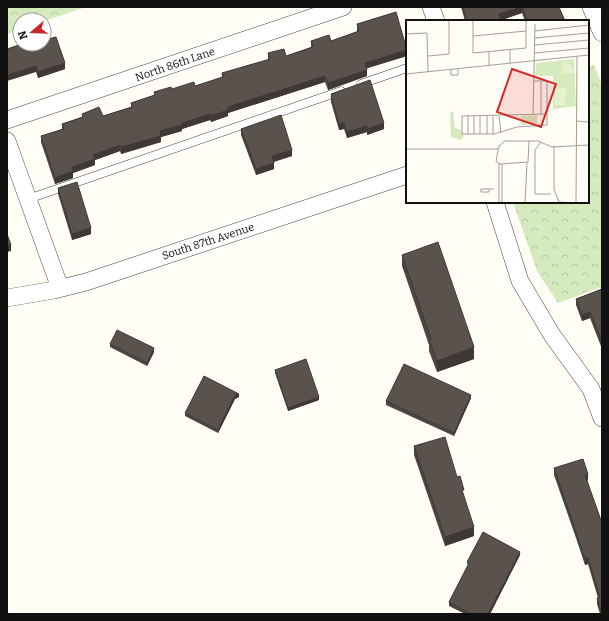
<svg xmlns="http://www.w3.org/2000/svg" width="609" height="621" viewBox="0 0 609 621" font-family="Bitter,serif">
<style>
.park{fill:url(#park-crowns)}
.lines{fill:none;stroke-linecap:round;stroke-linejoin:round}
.service-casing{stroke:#444;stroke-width:9}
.minor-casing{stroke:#444;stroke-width:18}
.service{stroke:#fff;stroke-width:8}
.minor{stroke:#fff;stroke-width:17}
.wall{fill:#4d4742}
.shaded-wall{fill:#3f3936}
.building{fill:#5a524d;stroke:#3f3936}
.labels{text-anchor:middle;stroke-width:4;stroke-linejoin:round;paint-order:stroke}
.street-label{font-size:11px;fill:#111;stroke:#fff}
.inset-road{fill:none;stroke:#a09f9a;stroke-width:1}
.view{fill:#d62828;fill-opacity:0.15;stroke:#d62828;stroke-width:2}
.inset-edge{fill:none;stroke:#111;stroke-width:2}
</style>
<defs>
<pattern id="park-crowns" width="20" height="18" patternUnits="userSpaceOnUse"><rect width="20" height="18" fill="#d5ebbd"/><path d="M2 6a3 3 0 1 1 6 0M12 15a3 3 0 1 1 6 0" fill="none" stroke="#b6c8a1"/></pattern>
</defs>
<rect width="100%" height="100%" fill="#fffdf5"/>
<!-- park -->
<path class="park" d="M7,7H86L44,21V20H20V29L7,34Z
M594,65L602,85V287L558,303L537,271L513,202H588V67Z"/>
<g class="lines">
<!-- service casing -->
<g class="service-casing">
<path id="service" d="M361,84L407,68
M28,199L341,91"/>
</g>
<!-- minor casing -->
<g class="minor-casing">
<path id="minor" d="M431,7L436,21
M591,7L602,33
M7,120L343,7
M7,141L60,288
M495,202L520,281L552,335L591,389L602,418
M7,298L54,290L86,282L407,175"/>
</g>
<!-- service -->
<use href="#service" class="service"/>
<!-- minor -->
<use href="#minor" class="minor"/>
</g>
<!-- wall -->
<path class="wall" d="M461,7H559L565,21H525L522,13L501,20V21H465Z
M357,24L407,56L366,68L367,76L328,90L325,82L228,113V116L211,122L210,120L182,129V131L161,137V142L121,154L120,151L95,160V165L73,173V178L55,184L41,142V136L62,129V124L82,117V114L103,116L131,107V103L154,95V92L195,86L222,77V73L268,60V53L286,56L311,47V41H331L357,32Z
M24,47L65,69L38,78L36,72Z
M331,94L384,129L367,135V132L347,138L344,129L339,130L331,102Z
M241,129L292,156L274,162V169L256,175L241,135Z
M58,188L91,234L72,240L58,194Z
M402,255L474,359L437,372L429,351V345L402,266Z
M602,289V349L590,318L582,321L576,305V299Z
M110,344L154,352L147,366L110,347Z
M275,370L319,400L288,411L275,373Z
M239,397L235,399L218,433L185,416V413Z
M471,398L454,436L386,405V401Z
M414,446L457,477L474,536L445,546L414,455Z
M554,468L588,480L587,481L602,614H600L597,604V598H598L588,564L585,565L576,538L554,475Z
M520,555L490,614H465L449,606V602L468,566L467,562Z"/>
<!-- shaded-wall -->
<path class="shaded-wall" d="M522,7V13L499,21V14Z
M407,50V56L365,69V63Z
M65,63V69L38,78V72Z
M36,66V72L7,81V75Z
M367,70V76L328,90V83Z
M325,76V82L228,113V116L211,122V116L228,107Z
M210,114V120L182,129V131L161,137V142L121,154V147L160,131L182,123Z
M344,123V129L339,130V124Z
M384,123V129L367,135V129Z
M367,126V132L347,138V132Z
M120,145V151L95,160V165L73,173V178L55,184V178L72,167L93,155Z
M292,150V156L272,162V156Z
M274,163V169L256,175V169Z
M91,228V234L72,240V234Z
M11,245V251L7,252V246Z
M590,312V318L582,321V315Z
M474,347V359L437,372V361Z
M154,348V352L147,366V363Z
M239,394V397L235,399L218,433V430L235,395Z
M471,395V398L454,436V433Z
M319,397V400L288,411V408Z
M588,474V480L585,481V475Z
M474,527V536L445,546V537Z
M520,552V555L490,614H488Z
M588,558V564L585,565V559Z"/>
<!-- building -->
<path class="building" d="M463,7H559L565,21H528L522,7L499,14L501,21H467Z
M396,12L407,50L365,63L367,70L328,83L325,76L228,107V110L211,116L210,114L182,123V125L160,131L161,136L121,147L120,145L93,155L95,159L72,167L73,171L55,178L41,136L64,129L62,124L83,117L82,114L99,107L103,116L132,107L131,103L155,95L154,92L171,87L172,89L194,82L195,86L223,77L222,73L270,59L268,53L284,49L286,56L313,47L311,41L329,35L331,41L359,31L357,24Z
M56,37L65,63L38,72L36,66L7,75V49L22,44H23L24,47L33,44H44V40Z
M370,80L384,123L367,129V126L347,132L344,123L339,124L331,96H332L331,94Z
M281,115L292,150L272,156L274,163L256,169L241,129Z
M77,182L91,228L72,234L58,188Z
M7,234L11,245L7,246Z
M438,242L474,347L437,361L429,340L431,339L402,255Z
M602,289V342L590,312L582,315L576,299Z
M117,330L154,348L147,363L110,344Z
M306,359L319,397L288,408L275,370Z
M404,364L471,395L454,433L386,401Z
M204,376L239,394L235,395L218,430L185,413Z
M445,437L457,477L460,476L464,490H462L474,527L445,537L414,446Z
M583,459L588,474L585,475L602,523V614L597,598L600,597L588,558L585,559L576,532L554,468Z
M483,532L520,552L488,614H471L449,602L469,563L467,562Z"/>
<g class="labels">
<!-- street labels -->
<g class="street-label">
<text transform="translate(175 64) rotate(-19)" y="4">North 86th Lane</text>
<text transform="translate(208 241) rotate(-18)" y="4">South 87th Avenue</text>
</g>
</g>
<!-- overview -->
<g transform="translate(406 20)">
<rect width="183" height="183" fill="#fffdf5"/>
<path d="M168,39L170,86L147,89V56H129L130,43ZM47,91L49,108L55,110L58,116L55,120L45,117L44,93ZM131,95V104L115,105V96Z" fill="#d5ebbd"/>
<path d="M157,42L166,46L168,53L156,54ZM149,68H160L159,85H149Z" fill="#e6f2cf"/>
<path class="inset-road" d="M67,0V33L120,28V0M129,11L183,5M21,13L22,52M0,14L21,13M67,16L120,11M129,18L183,13M129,25L183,20M129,33L183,28M183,35V0M22,36L43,34V0M104,43V30M83,45V32M45,49V55H52V49M0,54L183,35M128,61H141V105L111,107L88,114H56V96L141,94M135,61V94M127,94L129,4M93,96L95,113M171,101L183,102M62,114V96M68,114V96M74,114V96M81,114V96M87,114V96M123,121L122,142L94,144L90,141L93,126L99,121H132L146,127L183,125M135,122L129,130V174H145M148,126V169L153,182L173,183M0,129H92M83,169V172H75V169H88M170,182L171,37M93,183V143M96,183V144M119,183L121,143"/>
<path class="view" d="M106,49L150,64L135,107L91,92Z"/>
<rect width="183" height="183" class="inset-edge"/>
</g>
<!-- border -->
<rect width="609" height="621" fill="none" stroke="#111111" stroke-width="16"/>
<!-- north arrow -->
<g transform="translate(32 32) rotate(251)"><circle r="19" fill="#ffffff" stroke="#a0a0a0"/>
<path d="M0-3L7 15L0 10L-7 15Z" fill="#c4262e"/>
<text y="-6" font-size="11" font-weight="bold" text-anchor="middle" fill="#111111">N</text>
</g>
</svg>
